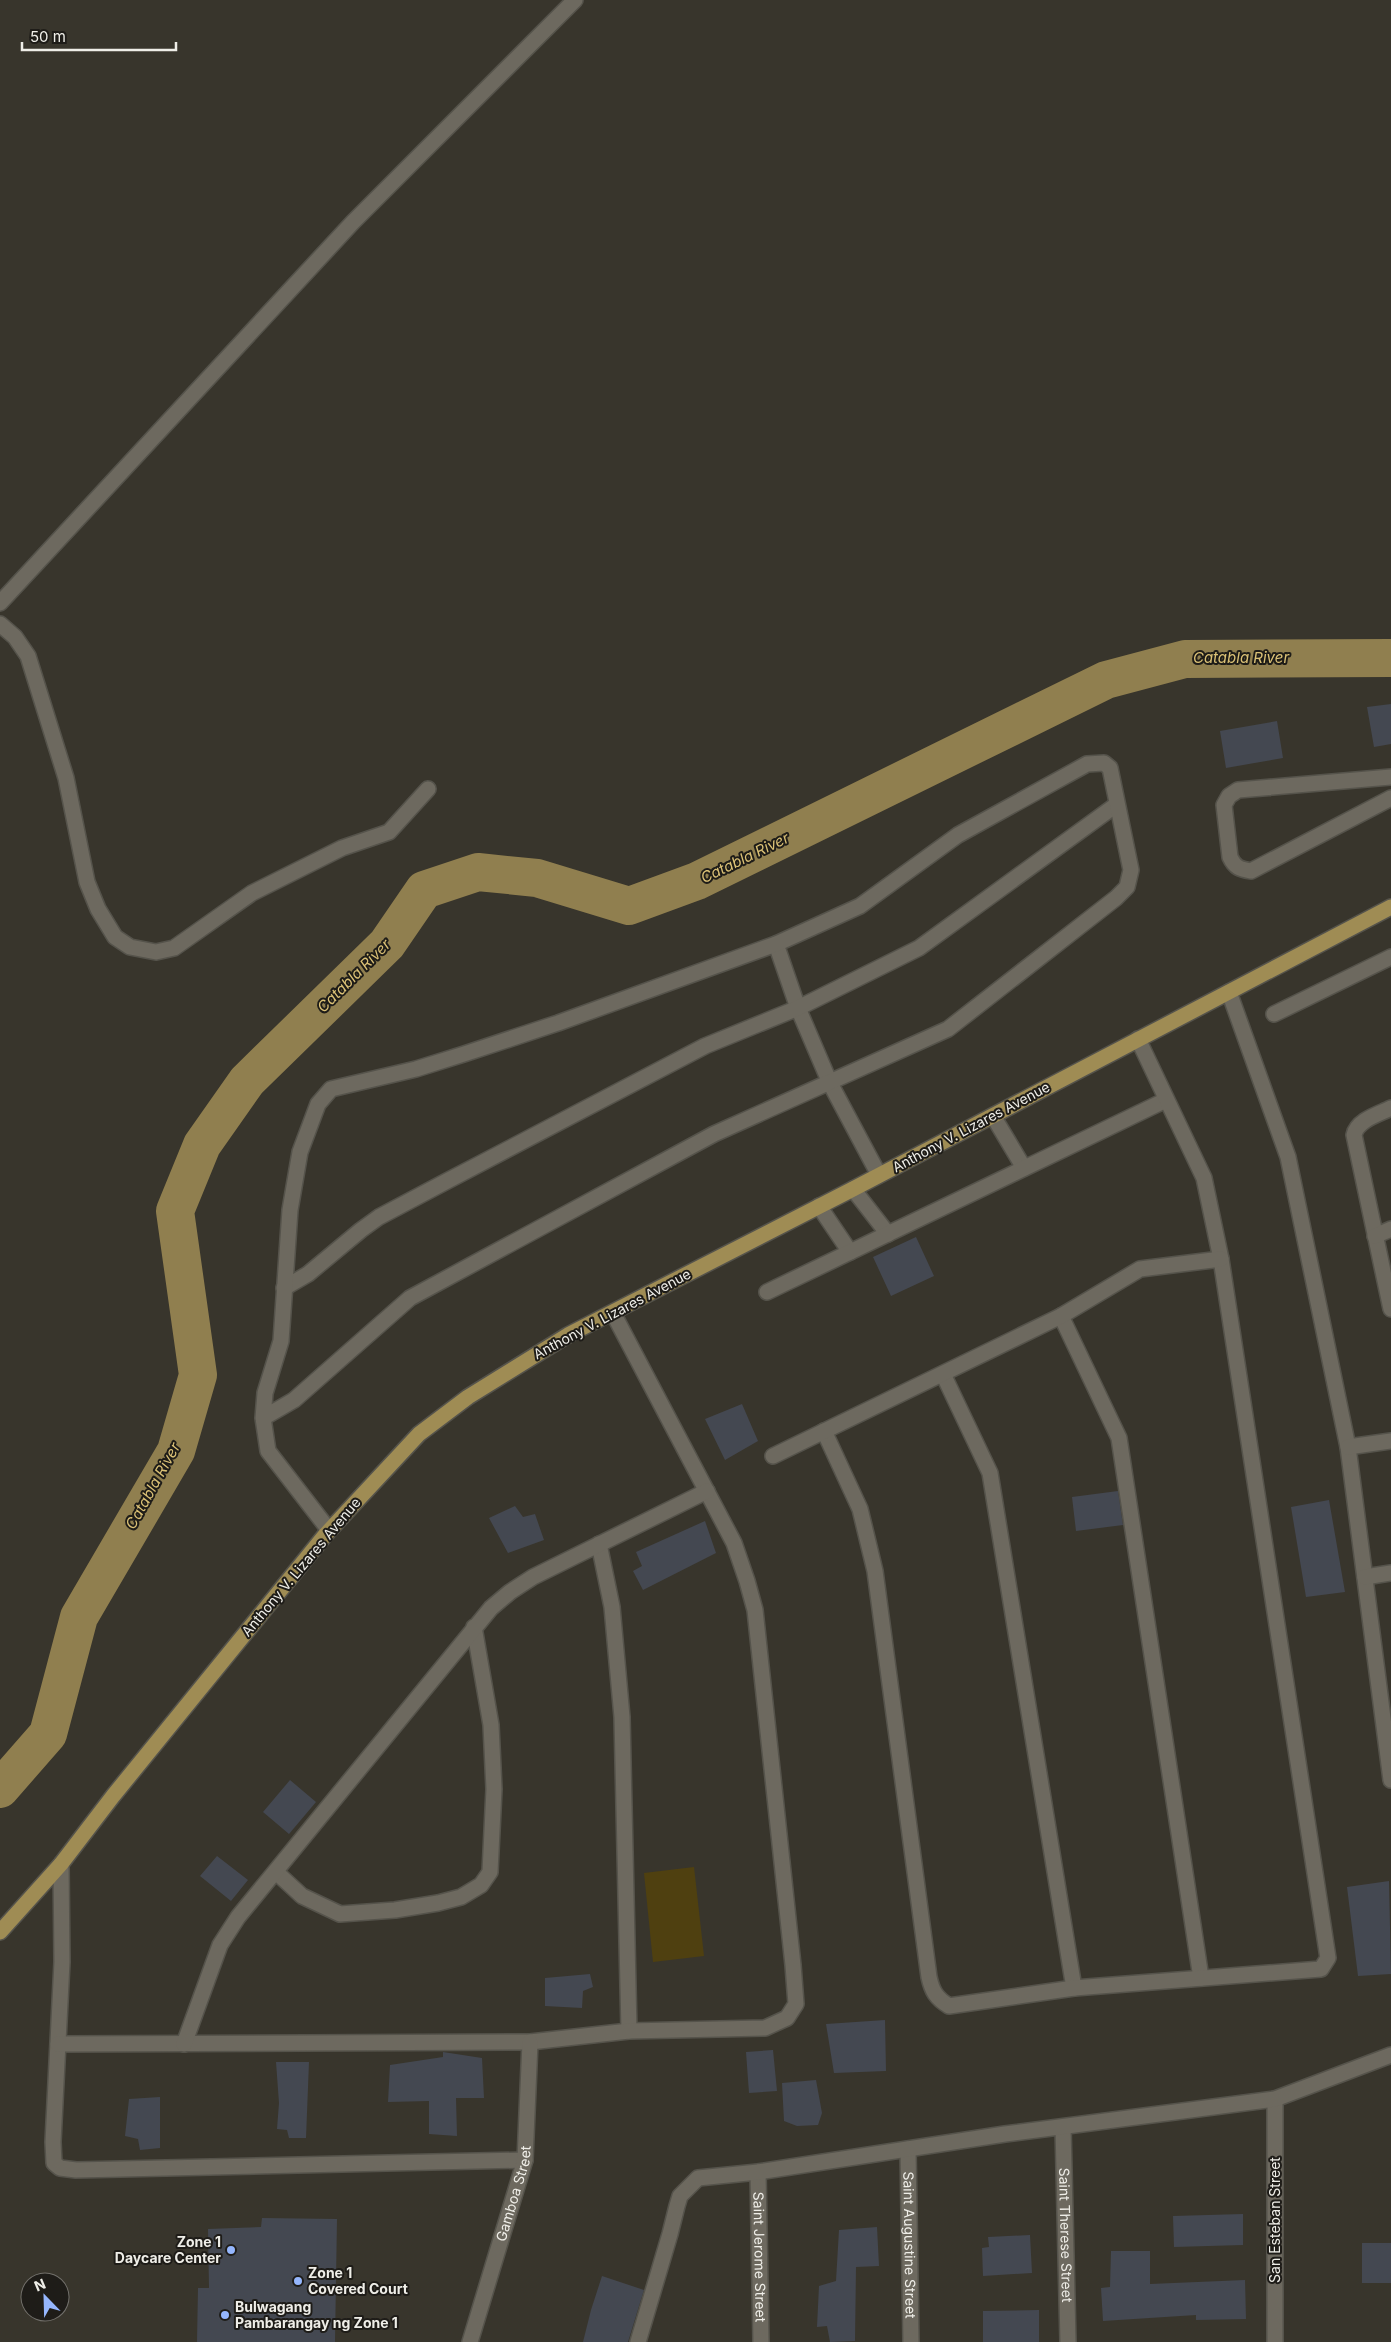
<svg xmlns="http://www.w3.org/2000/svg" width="1391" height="2342" viewBox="0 0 1391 2342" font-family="Inter,sans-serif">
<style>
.grass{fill:#4f4010}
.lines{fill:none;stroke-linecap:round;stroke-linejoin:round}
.river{stroke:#907f4f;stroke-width:38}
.building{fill:#444851}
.minor-casing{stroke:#55534b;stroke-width:18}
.major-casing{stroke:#55534b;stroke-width:18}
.minor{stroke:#6d695f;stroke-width:15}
.major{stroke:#9f8c54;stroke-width:15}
.poi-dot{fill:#95b6fd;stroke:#1e1c18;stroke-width:2}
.labels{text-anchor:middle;stroke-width:4;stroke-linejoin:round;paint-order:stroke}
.street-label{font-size:14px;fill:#efeee8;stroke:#1e1c18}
.poi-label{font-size:14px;font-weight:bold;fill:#efeee8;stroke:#1e1c18;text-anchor:start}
.water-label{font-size:15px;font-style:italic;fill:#dbc176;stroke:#1e1c18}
</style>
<rect width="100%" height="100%" fill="#38352c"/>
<!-- grass -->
<path class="grass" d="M694,1867L704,1956L653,1962L644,1873Z"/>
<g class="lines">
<!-- river -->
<path class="river" d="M0,1789L48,1734L79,1617L176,1451L198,1375L175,1211L202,1145L247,1081L387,944L424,890L478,872L537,878L629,906L697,881L1106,680L1185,659L1391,658"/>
</g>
<!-- building -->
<path class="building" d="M1391,704V744L1374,747L1367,707Z
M1277,721L1283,758L1226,768L1220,731Z
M916,1237L934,1276L891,1296L873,1257Z
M742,1404L758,1441L725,1460L705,1419Z
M1118,1491L1123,1525L1076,1531L1072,1497Z
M1329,1500L1345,1592L1306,1597L1291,1507Z
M515,1506L523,1517L535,1514L544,1540L508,1553L489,1518Z
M705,1521L716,1553L643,1590L633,1571L642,1566L636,1552Z
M290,1780L316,1802L289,1834L263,1812Z
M217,1856L248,1880L231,1901L200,1876Z
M1389,1881L1391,1974L1358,1976L1347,1887Z
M590,1974L593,1987L583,1991L582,2008L545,2006V1978Z
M885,2020L886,2071L834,2073L826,2024Z
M773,2050L777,2091L749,2093L746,2052Z
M443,2052L482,2058L484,2098H456L457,2136L429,2134V2101L388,2102L390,2065L443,2057Z
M276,2062H309L306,2138H289L287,2130L277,2129L279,2103Z
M816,2080L822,2113L818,2125L797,2126L784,2121L782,2083Z
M160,2097V2148L140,2150L138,2139L125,2136L129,2099Z
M1243,2214V2245L1174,2247L1173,2216Z
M262,2218L337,2219L335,2342H197L198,2288H209L208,2229L261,2227Z
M877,2227L879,2266L856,2267L855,2341L830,2342L827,2326L817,2327L819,2286L836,2281L839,2230Z
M1030,2235L1032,2273L983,2276L982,2248L989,2247L988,2237Z
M1362,2243H1391V2283H1362Z
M1111,2251H1150V2284L1245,2280L1246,2319L1196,2320V2315L1103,2321L1101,2288L1110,2287Z
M602,2276L644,2290L628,2342H583L591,2310Z
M1039,2310V2342H983V2311Z"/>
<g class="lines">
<!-- minor casing -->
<g class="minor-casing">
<g id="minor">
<path d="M0,603L353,222L575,0"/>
<path d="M0,624L15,637L28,656L66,778L87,882L98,909L115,937L130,947L156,952L174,948L252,893L342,848L389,832L428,789"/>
<path d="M1391,777L1238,790L1229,796L1224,805L1230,857C1235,868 1240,869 1251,871L1391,798"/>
<path d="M776,944L798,1008L830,1083L879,1175"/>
<path d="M1229,992L1288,1157L1348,1447L1391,1780"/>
<path d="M1274,1014L1391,957"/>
<path d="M1391,1108C1379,1114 1357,1120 1354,1135L1391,1309"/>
<path d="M993,1116L1024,1168"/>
<path d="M853,1189L888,1234"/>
<path d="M819,1206L850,1252"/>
<path d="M1375,1236L1391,1229"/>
<path d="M284,1288L308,1274L361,1230L379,1217L447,1181L705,1046L798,1008L919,948L1116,805"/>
<path d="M767,1292L1166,1100"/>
<path d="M1061,1316L1119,1438L1201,1978"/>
<path d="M943,1374L990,1473L1074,1988"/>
<path d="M263,1418L294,1400L410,1298L714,1134L948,1029L1116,898L1127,887L1131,870L1110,768L1104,763L1087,764L958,835L860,906L776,944L558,1023L464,1054L416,1069L331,1089L318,1104L300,1152L290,1210L281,1341L265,1393L263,1418L268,1451L329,1530"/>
<path d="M824,1431L860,1509L875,1571L929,1977C932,1991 936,1998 949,2006L1074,1988L1321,1969L1328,1958L1221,1259L1204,1178L1138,1039"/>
<path d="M1348,1447L1391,1441"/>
<path d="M773,1456L1061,1316L1140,1269L1221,1259"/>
<path d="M599,1544L612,1607L622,1717L629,2031"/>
<path d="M1365,1577L1391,1573"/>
<path d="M61,1864L62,1962L53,2142L54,2163L60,2168L76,2170L525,2160"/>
<path d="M276,1872L302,1896L340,1914L395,1910L438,1903L461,1897L481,1885L490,1872L494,1789L491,1725L474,1627"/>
<path d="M58,2044L530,2042L629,2031L765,2028L787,2018L796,2004L793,1965L755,1610L747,1581L734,1543L613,1313"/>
<path d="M184,2044L220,1945L238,1917L491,1608L510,1592L533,1577L707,1491"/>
<path d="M1275,2099V2342"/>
<path id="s1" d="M1063,2127L1068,2342"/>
<path id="s2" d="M908,2149L911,2342"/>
<path id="s3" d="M758,2172L761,2342"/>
<path id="s4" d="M470,2342L525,2160L530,2042"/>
<path d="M638,2342L670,2234L677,2206L680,2196L698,2178L758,2172L1005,2134L1275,2099L1391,2055"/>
</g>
</g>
<!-- major casing -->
<g class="major-casing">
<path id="major" d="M0,1932L61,1864L113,1796L326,1534L419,1434L468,1397L568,1335L853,1189L1391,907"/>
</g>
<!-- minor -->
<use href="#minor" class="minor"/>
<!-- major -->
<use href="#major" class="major"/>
</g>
<!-- markers -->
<g class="poi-dot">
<circle cx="231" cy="2250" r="5"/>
<circle cx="298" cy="2281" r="5"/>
<circle cx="225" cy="2315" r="5"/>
</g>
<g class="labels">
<!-- street labels -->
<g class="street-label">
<text transform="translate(971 1127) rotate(-28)" y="5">Anthony V. Lizares Avenue</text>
<text transform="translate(612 1314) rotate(-28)" y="5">Anthony V. Lizares Avenue</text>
<text transform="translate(301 1567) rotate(-50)" y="5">Anthony V. Lizares Avenue</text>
<text dy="5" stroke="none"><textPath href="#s4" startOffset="155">Gamboa Street</textPath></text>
<text transform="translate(1275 2220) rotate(-90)" y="5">San Esteban Street</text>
<text dy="5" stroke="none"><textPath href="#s1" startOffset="108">Saint Therese Street</textPath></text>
<text dy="5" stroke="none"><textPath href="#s2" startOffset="96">Saint Augustine Street</textPath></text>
<text dy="5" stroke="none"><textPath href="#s3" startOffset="85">Saint Jerome Street</textPath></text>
</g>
<!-- poi labels -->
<g class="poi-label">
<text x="221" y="2247" text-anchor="end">Zone 1<tspan x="221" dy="16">Daycare Center</tspan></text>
<text x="308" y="2278">Zone 1<tspan x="308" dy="16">Covered Court</tspan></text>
<text x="235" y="2312">Bulwagang<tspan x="235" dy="16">Pambarangay ng Zone 1</tspan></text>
</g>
<!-- water labels -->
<g class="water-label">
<text x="1241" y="663">Catabla River</text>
<text transform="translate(745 858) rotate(-26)" y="5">Catabla River</text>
<text transform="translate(354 976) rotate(-45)" y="5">Catabla River</text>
<text transform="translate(153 1486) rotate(-61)" y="5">Catabla River</text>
</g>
</g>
<!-- north arrow -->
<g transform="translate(45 2297) rotate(337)"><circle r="24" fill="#1e1c18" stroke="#72706b"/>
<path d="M0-4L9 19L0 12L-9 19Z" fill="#95b6fd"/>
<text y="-8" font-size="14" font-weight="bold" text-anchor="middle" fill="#efeee8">N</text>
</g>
<!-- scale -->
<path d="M22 42v8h154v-8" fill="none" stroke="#efeee8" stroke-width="2.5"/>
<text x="30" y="42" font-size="15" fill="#efeee8" stroke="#1e1c18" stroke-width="4" paint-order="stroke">50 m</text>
</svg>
